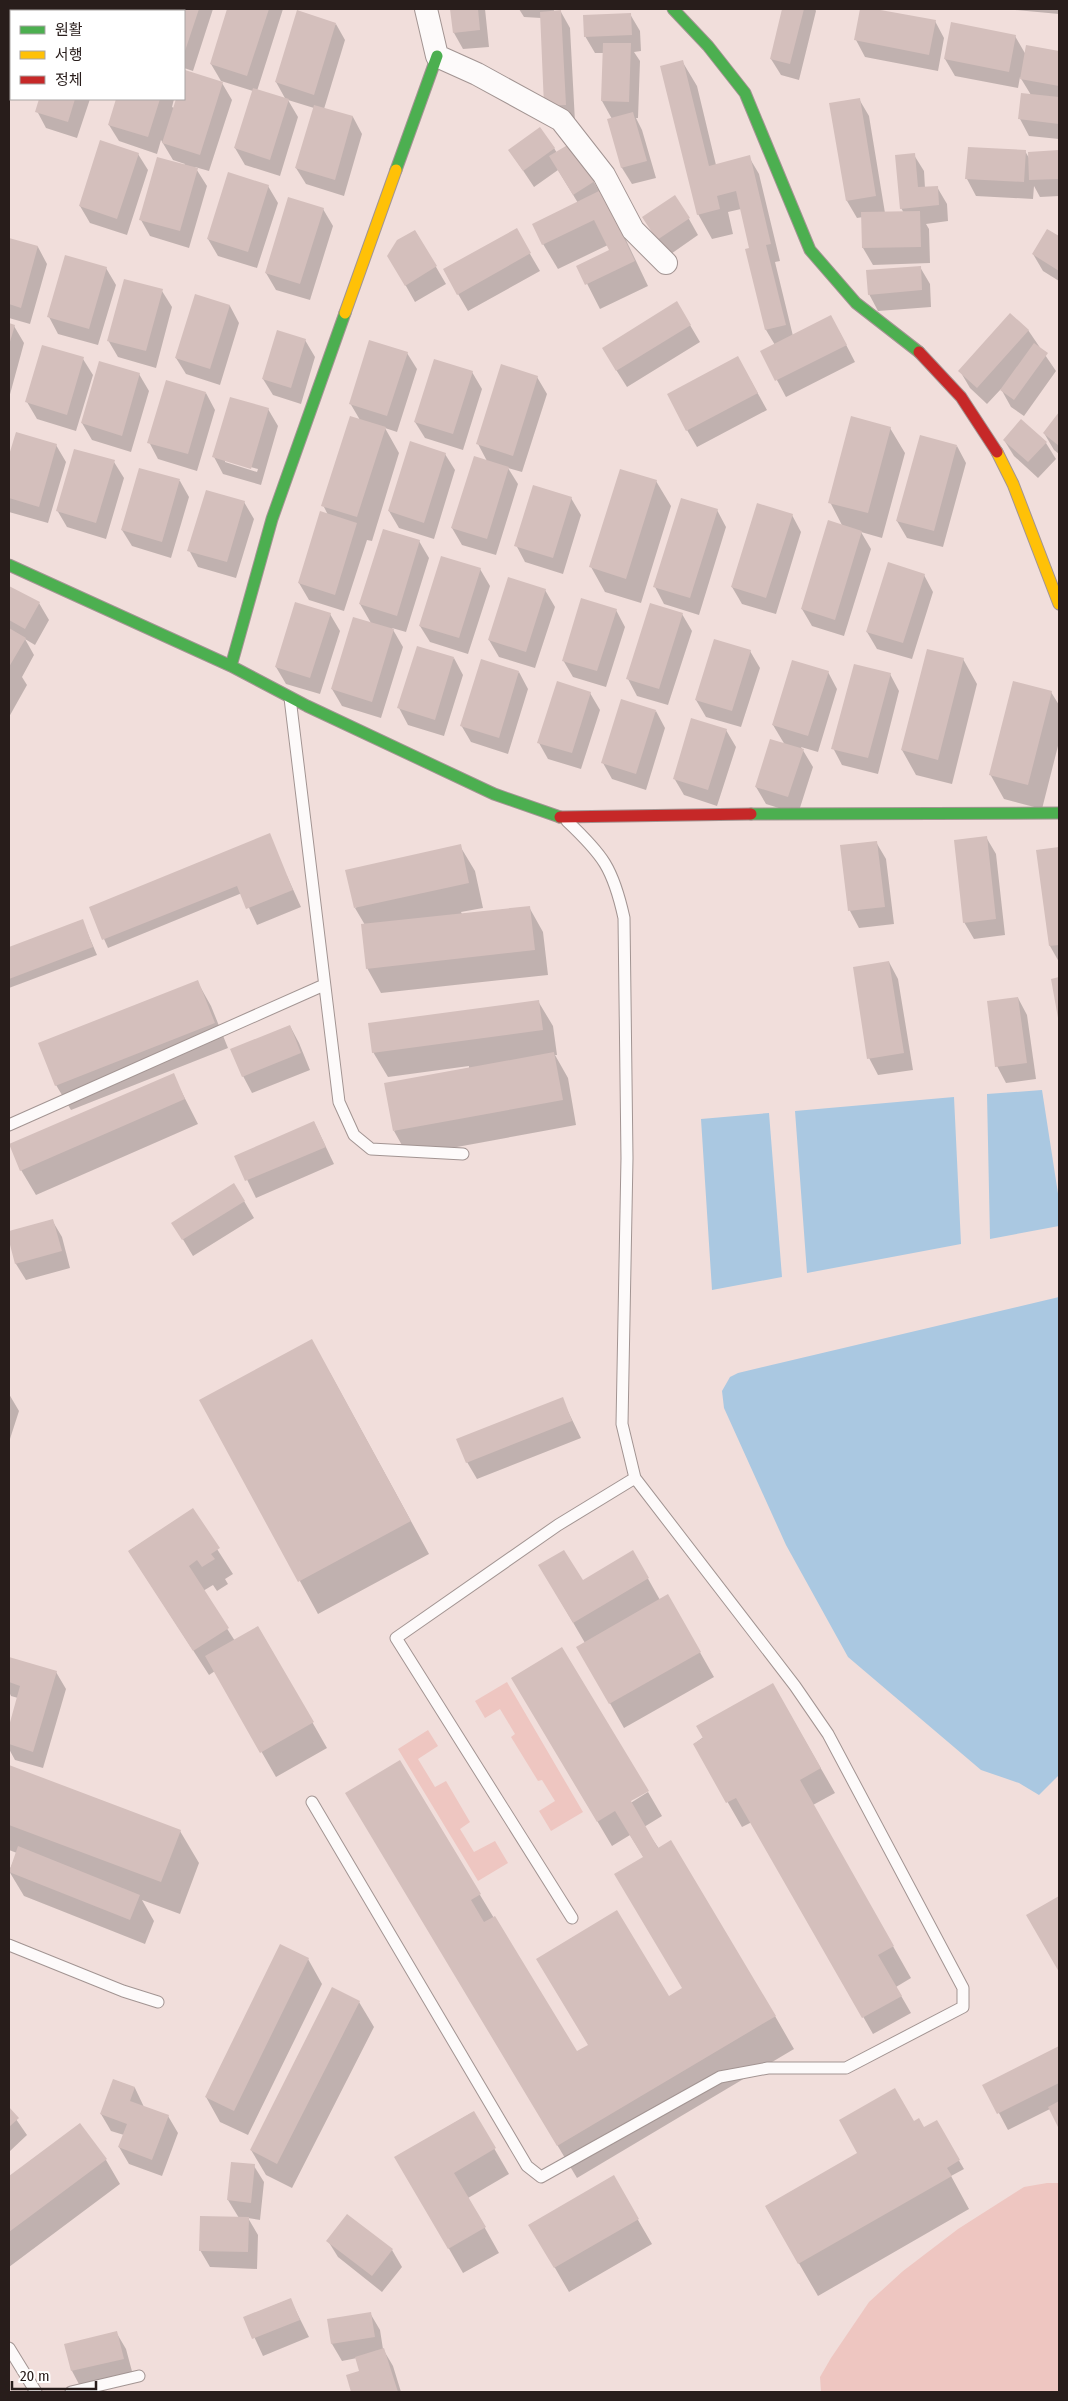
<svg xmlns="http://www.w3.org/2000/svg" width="1068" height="2401" viewBox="0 0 1068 2401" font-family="'Fira Sans Condensed','Noto Sans KR',sans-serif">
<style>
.green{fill:#eec6c1}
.water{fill:#aac8e1}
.shadow{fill:#0003;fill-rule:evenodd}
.building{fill:#d4bfbc}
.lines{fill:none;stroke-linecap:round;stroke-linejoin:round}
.lane-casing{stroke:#a29492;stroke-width:13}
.street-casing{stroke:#a29492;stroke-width:24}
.fast-casing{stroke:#a29492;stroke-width:13}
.slow-casing{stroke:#a29492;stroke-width:13}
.jam-casing{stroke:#a29492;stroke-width:13}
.lane{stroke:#fdfafa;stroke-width:11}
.street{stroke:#fdfafa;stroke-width:22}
.fast{stroke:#4caf50;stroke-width:11}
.slow{stroke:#ffc107;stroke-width:11}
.jam{stroke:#c62828;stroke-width:11}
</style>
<rect width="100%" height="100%" fill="#f1dedb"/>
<!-- green -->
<path class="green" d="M507,1682L583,1812L551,1831L539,1811L555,1801L542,1780L538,1781L511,1737L515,1734L500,1709L485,1718L475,1701Z
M428,1730L438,1746L418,1759L435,1787L446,1781L470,1822L460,1829L474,1852L495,1841L508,1863L478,1881L398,1749Z
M1047,2183H1059V2391L821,2392L820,2377L831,2358L869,2302L903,2271L958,2229L1024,2187Z"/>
<!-- water -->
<path class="water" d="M1042,1090L1059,1200V1226L990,1239L987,1094Z
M954,1097L961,1244L807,1273L795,1111Z
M769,1113L782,1277L712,1290L701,1119Z
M1059,1297V1775L1039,1795L1019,1783L981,1770L848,1657L786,1545L724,1408L722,1391L730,1377L738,1373Z"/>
<!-- shadow -->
<path class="shadow" d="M75,9H125L124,11H74Z
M159,9H213L193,71L184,68V11H158Z
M229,9H283L257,91L286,100L276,82L336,24L345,40L324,109L353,117L362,134L344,196L306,184L296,168L314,108L288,100L298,117L280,176L245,165L235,148L253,91L221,81L211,64Z
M451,9H485L489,47L463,49L454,33Z
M519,9H554V12H561L570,28L575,122L555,123L541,18L524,17Z
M783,9H815L816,11L799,80L781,75L771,59Z
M862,9L935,21L944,38L938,71L865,57L856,40Z
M1015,9H1059V14L1015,10Z
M630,14L640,31L641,51L634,52L640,61L638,118H636L642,130L656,178L632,184L622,168L612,119L602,101L604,53H595L585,36Z
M1015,36L1026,55L1027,46L1059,52V139L1029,136L1020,119L1031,95L1020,77L1018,88L955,76L945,59Z
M682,61L697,86L716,165L749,157L759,174L780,261L775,262L793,336L840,333L855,362L786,397L762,352L775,345L766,330L747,250L751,249L741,209L728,212L733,234L712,239L698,214Z
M185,71L222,83L232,100L209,171L195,167L207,186L189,248L150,236L141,220L185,164L173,160L161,140L157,154L119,141L109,125L117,99H174L172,107L174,108L177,99H184Z
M41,99H90L77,138L46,128L37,111Z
M859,99L869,116L885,213H904L901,208L914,155L924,171L925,188L937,187L947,204L948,221L926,224L929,229L930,263L873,265L863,248V217L857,218L847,201L831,104Z
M571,144L615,217L648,286L600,309L578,266L610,251L608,245L558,269L543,244L578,203L558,170L534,187L510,151L554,148L557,153Z
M1025,151L1029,158V153L1059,152V196L1040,197L1034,186L1033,199L976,196L967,179Z
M138,154L148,170L127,235L90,223L80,206Z
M268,186L278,203L257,268L218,256L208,239Z
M323,209L333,226L310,300L276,290L266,273Z
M644,218L689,219L698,235L668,256Z
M516,230L540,271L468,311L444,270Z
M1048,230L1059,237V281L1043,271L1033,254Z
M415,231L446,284L415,302L389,256Z
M9,239L38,247L47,264L30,324L9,318Z
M920,267L930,284L931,307L878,311L869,294Z
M106,268L116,285L98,345L58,334L49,317Z
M162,291L172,307L156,368L118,357L108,340Z
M196,296L230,306L239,323L220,385L186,374L176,358Z
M677,303L700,342L627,387L613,365Z
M9,324L14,326L24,343L9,398Z
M1028,330L1056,371L1024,416L1011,407L1001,389L987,404L970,388L960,371Z
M305,340L315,357L301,404L273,395L263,379Z
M407,353L417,369L397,432L385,428L399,453L372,541L367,540L344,611L309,600L299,583L328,515L323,505L360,420L350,403Z
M83,359L93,375L76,431L37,419L27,402Z
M472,372L482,389L463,450L425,438L415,422Z
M139,374L149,391L131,452L92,440L82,423Z
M747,374L767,410L697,447L687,430Z
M537,377L547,394L522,472L508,468L518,484L496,555L462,545L452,528L487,461L478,444Z
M206,393L215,410L197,471L158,459L149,442Z
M268,409L278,426L261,485L223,474L214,457ZM225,460L258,469L257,472L225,462Z
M1059,414V454L1054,450L1044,433Z
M890,428L905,453L882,538L861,532L871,549L844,636L812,626L802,609L843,527L830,502Z
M17,433L56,445L66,462L48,523L9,512V460Z
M1004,440L1046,443L1056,459L1038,478L1014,456Z
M957,446L966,463L943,547L907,538L897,521Z
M445,454L455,470L434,539L399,528L389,511Z
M114,462L124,478L106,539L67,527L57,510Z
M140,469L180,481L189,497L171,558L132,546L122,530Z
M656,481L671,506L641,603L605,592L591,567Z
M571,498L581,515L563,574L525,562L516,545Z
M244,502L254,519L236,578L198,567L189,550Z
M717,510L726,527L699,615L664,604L655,587Z
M792,515L801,532L776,614L742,604L732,587Z
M419,541L429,558L406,632L392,628L403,647L381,718L342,706L332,689L371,623L360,604Z
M480,569L490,586L468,654L430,642L420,626Z
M924,575L933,592L912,659L877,649L867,632Z
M9,587L39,603L49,620L35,645L25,639L34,655L22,677L27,685L9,717Z
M545,590L555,607L535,668L499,657L489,640Z
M616,610L625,627L606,687L573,677L563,660Z
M330,614L340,631L320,694L286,684L276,667Z
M682,614L692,631L668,705L637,696L628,679Z
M750,651L760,668L741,727L706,717L696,700Z
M454,658L463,675L444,736L408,725L399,708Z
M963,659L977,684L952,784L916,775L902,750Z
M519,672L528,689L508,754L471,742L461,725Z
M828,672L837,689L818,752L801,747L813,767L798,814L766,804L756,787L785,745L773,725Z
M890,674L899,691L878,774L842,765L833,748Z
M1051,692L1059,705V742L1042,809L1004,799L990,774Z
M590,693L600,710L581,769L548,759L539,743Z
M656,711L665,728L646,790L612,779L603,763Z
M726,730L736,747L717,806L684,795L674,778Z
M986,837L996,854L1005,935L974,939L964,922Z
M876,842L886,859L894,924L859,928L850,911L842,847Z
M460,846L475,871L483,908L461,912L462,914L529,907L543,932L548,975L381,993L367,968L365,925L355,908Z
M1059,848V962L1050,946L1037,851Z
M287,876L301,907L257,925L242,893L108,948L90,907Z
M82,920L97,955L9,988V949Z
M889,962L898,979L913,1070L878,1075L869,1058Z
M197,981L211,1006L228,1048L71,1110L56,1085Z
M1018,998L1027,1015L1036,1079L1006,1083L997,1066Z
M538,1001L553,1026L557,1055H555L568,1078L576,1125L408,1156L394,1131L469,1069V1066L388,1077L373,1052Z
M290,1026L299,1043L310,1070L252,1093L243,1076Z
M173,1075L198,1124L36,1195L21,1170Z
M314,1122L334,1164L256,1198L236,1157Z
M244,1201L254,1218L193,1256L173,1223Z
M52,1220L62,1237L70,1268L26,1280L16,1264L9,1233Z
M330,1373L429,1554L318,1614L201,1401Z
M9,1394L19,1411L9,1442Z
M562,1399L581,1438L477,1479L467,1462Z
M192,1510L233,1574L225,1579L228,1584L217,1591L213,1585L203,1591L235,1641L258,1627L327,1748L276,1777L215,1671L209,1675L129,1551Z
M633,1552L660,1600L668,1596L714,1677L624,1728L578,1647L585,1643L554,1590L582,1582Z
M9,1659L56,1672L66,1689L43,1768L15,1760L9,1749V1730L18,1698L11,1696L9,1692Z
M773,1685L835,1793L813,1805L911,1978L896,1987L911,2013L873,2034L752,1822L742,1827L694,1744Z
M527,1703L629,1801V1804L648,1792L662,1816L644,1827L775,2016L794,2049L577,2178L361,1818L480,1895L576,2053L683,1989L644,1858L630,1835L612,1846Z
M9,1767L180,1831L199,1863L180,1914L142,1900L154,1921L145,1944L24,1896L9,1871L17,1853L9,1850Z
M1059,1897V1970L1028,1915Z
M308,1959L322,1984L248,2135L220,2122L206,2097Z
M333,1989L359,2002L374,2027L292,2188L266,2175L251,2150Z
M1059,2047V2126L1050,2109L1008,2130L984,2085Z
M114,2080L135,2088L144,2107L168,2116L178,2133L162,2176L129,2164L119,2147L124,2135L111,2131L101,2114Z
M9,2109L27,2135L9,2152Z
M473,2112L509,2174L468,2198L499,2253L463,2273L396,2157Z
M936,2122L964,2169L951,2176L969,2209L818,2296L766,2207L913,2123L924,2129Z
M80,2125L106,2160L120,2184L9,2267V2177Z
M254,2166L264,2182L260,2220L248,2218L258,2235L257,2269L210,2267L200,2250L239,2218L228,2200Z
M613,2177L652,2244L569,2292L530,2225Z
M348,2216L392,2250L402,2267L382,2292L338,2257L328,2241Z
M290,2299L309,2337L263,2356L245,2317Z
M370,2313L380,2330L383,2349L393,2366L401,2392H353L347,2376L361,2371L357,2358L342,2361L332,2344L328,2320Z
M116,2332L126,2349L133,2375L81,2388L72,2371L65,2345Z"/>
<!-- building -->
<path class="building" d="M74,9H110V11H73Z
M158,9H199L184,54V11H157Z
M227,9H269L247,76L210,64Z
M450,9H478L480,30L453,33Z
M782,9H804L790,64L770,59Z
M860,9H875L936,20L929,55L854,40Z
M297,10L336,23L314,95L275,82Z
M561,10L566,105L544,106L540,12Z
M631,13L632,35L584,37L583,15Z
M951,22L1016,35L1009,72L944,59Z
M603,43H631L629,102L601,101Z
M1026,45L1059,51V86L1020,79Z
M683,60L709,166L750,155L771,244L766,245L786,325L765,330L745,249L749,248L736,191L717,196L720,209L697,215L660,66Z
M185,70L223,82L200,155L162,143L176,99H184Z
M253,88L289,99L270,160L234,148Z
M1021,93L1059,97V124L1018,119Z
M860,98L876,196L846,201L829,103Z
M39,99H75L68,122L35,112Z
M116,99H160L148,137L108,125Z
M314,105L353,116L335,180L295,168Z
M633,112L647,161L621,168L607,119Z
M540,127L555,148L523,171L508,150Z
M100,140L139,153L117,219L79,206Z
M571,143L595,181L573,195L549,156Z
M968,147L1026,150L1024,182L965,179Z
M1059,150V179L1029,180L1028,152Z
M915,153L918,187L938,186L939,205L900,209L895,155Z
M157,157L198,168L180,231L139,220Z
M228,172L269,185L248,252L207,239Z
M601,190L635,261L585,285L576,266L609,250L594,220L542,245L532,224Z
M675,195L690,218L657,240L642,217Z
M288,197L324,208L300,284L265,273Z
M920,211L921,247L862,248L861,212Z
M517,228L531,253L457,295L443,269Z
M1047,229L1059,236V271L1032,254Z
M415,230L437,266L405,286L387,256L397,240Z
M9,238L38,246L21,308L9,304Z
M65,255L107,267L89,329L47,317Z
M921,266L922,290L868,295L866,270Z
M124,279L163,289L146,351L107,341Z
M195,294L230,305L210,369L175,358Z
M677,301L691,325L616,371L602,348Z
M1010,313L1029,330L977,388L958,371Z
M831,315L847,345L775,381L760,351Z
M9,323L15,325L9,345Z
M277,330L306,339L291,388L262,379Z
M369,340L408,352L387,416L349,404Z
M1034,343L1048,353L1014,400L1000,390Z
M42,345L84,357L67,415L25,402Z
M738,356L758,393L686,431L667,394Z
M434,359L473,371L453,434L414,422Z
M99,361L140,373L122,436L81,423Z
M501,364L538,376L513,456L476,444Z
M166,380L206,392L188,454L147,443Z
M230,397L269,408L251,469L212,457Z
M1059,412V446L1043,433Z
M350,416L386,427L357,517L321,506Z
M851,416L891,427L868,513L828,503Z
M1021,419L1047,442L1028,462L1003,440Z
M16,432L57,444L39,507L9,498V455Z
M920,435L957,445L934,531L896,521Z
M410,441L446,453L424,523L388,511Z
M74,449L115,460L96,523L56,511Z
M474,456L509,467L487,539L451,528Z
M139,468L180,479L162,542L121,530Z
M620,469L657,480L626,579L589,567Z
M533,485L572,497L553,558L514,546Z
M206,490L245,501L227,562L187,551Z
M681,498L718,509L690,598L653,587Z
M757,503L793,514L766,598L731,587Z
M320,511L357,523L335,595L298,583Z
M828,520L862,531L835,620L801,609Z
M383,529L420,540L397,616L359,604Z
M441,556L481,568L459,638L419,626Z
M888,562L925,574L903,643L866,632Z
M508,577L546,589L526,652L488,640Z
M9,586L40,602L25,629L9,620Z
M581,598L617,609L597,671L562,661Z
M295,602L331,613L310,678L275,667Z
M650,603L683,613L659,689L626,679Z
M353,617L394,629L372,702L331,689Z
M9,628L26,638L9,667Z
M714,639L751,650L732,711L695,700Z
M417,646L454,657L435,720L397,708Z
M927,649L964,658L938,760L901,750Z
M481,659L519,671L499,738L460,726Z
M792,660L829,671L808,736L772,725Z
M854,664L891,673L868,758L831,749Z
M557,681L591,692L572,753L537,743Z
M1013,681L1052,691L1028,785L989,775Z
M621,699L656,710L636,774L601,763Z
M691,718L727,729L708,790L673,779Z
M770,739L804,749L788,797L755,787Z
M270,833L293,890L246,909L237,886L102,940L89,907Z
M987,836L996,919L963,923L954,840Z
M877,841L885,907L848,911L840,845Z
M461,844L469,883L354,908L345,870Z
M1059,847V945L1049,946L1036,850Z
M530,906L535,950L366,969L361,924Z
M83,919L93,947L9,979V947Z
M889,961L904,1053L867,1059L853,967Z
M1059,977V1018H1058L1051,979Z
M198,980L215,1023L55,1086L38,1043Z
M1018,997L1027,1063L995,1067L987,1001Z
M539,1000L543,1030L372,1053L368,1023Z
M290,1025L301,1053L242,1077L230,1049Z
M554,1052L563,1100L393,1131L384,1083Z
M174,1073L185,1099L20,1171L9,1144Z
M314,1121L326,1147L245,1181L234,1156Z
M234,1183L245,1201L182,1240L171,1223Z
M53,1219L62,1251L15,1264L9,1241V1231Z
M312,1339L411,1521L298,1582L199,1400Z
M563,1397L572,1421L466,1463L456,1439Z
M193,1508L220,1548L211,1554L215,1559L202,1567L197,1560L189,1566L229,1628L193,1651L128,1551Z
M564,1550L583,1580L633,1550L649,1578L573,1623L538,1565Z
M668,1594L701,1652L609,1704L576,1647Z
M258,1626L314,1722L260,1753L205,1656Z
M562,1647L649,1791L631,1801L658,1848L671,1840L776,2016L557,2146L345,1793L400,1760L481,1894L471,1900L484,1922L495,1916L577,2051L588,2045L536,1959L617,1910L669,1996L682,1988L614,1874L643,1857L615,1811L597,1822L511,1678Z
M9,1657L57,1671L33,1752L9,1744V1726L20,1686L9,1682Z
M773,1683L821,1768L800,1780L894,1946L878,1955L902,1996L862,2018L736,1798L726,1803L693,1744L703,1738L696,1726Z
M9,1765L181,1830L161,1882L9,1825Z
M18,1846L140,1895L130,1920L9,1872Z
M1059,1896V1972L1026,1915Z
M280,1944L309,1958L234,2111L205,2097Z
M332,1987L360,2001L277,2164L250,2150Z
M1059,2046V2083L997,2114L982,2085Z
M113,2079L135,2087L130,2101L169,2115L152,2160L118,2147L127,2124L100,2114Z
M895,2088L914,2121L919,2118L924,2127L937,2120L960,2160L947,2168L952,2176L798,2264L765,2206L857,2153L839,2120Z
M1059,2101V2129L1048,2107Z
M9,2107L19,2118L9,2127Z
M474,2111L496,2148L454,2173L486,2227L448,2249L394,2157Z
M80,2123L107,2159L9,2232V2176Z
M231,2162L255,2164L251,2203L227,2200Z
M614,2175L639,2219L554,2268L528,2225Z
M347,2214L393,2249L372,2276L326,2241Z
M200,2216L249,2217L248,2252L199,2251Z
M291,2298L300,2320L252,2339L243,2317Z
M371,2312L375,2337L331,2344L327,2319Z
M117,2331L124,2359L71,2371L64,2344Z
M384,2348L398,2392H351L346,2375L359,2371L355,2357Z"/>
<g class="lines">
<!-- lane casing -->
<g class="lane-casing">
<path id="lane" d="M290,698L339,1102L354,1135L371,1149L463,1154
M567,821C603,855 613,868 624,918L627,1158L622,1424L635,1478L558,1525L396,1638L572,1918
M9,1125L324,985
M312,1802L527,2166L541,2177L720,2077L768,2068H846L963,2007V1988L828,1734L795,1686L635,1478
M9,1945L123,1991L158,2002
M9,2348L36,2392
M71,2392L139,2376"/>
</g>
<!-- street casing -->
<g class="street-casing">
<path id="street" d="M426,9L437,56L477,74L561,120L604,175L633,230L666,263"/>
</g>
<!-- fast casing -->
<g class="fast-casing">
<path id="fast" d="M673,9L708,46L745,93L810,250L856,303L919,352
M396,170L437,56
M9,565L231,666L307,706L494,794L560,817
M231,666L272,519L345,313
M751,814L1059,813"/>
</g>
<!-- slow casing -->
<g class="slow-casing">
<path id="slow" d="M345,313L396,170
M997,452L1013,484L1059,604"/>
</g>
<!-- jam casing -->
<g class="jam-casing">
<path id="jam" d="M919,352L961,397L997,452
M560,817L751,814"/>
</g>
<!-- lane -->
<use href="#lane" class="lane"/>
<!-- street -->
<use href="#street" class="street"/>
<!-- fast -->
<use href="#fast" class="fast"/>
<!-- slow -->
<use href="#slow" class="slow"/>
<!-- jam -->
<use href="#jam" class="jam"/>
</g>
<!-- border -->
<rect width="1068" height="2401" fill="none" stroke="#281d1b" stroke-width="20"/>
<!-- legend -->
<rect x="10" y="10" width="175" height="90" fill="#ffffff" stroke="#a9a5a4"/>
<rect x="20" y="26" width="25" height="8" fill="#4caf50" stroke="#a9a5a4"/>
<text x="55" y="35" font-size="15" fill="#281d1b">원활</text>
<rect x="20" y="51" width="25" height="8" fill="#ffc107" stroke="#a9a5a4"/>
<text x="55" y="60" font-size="15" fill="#281d1b">서행</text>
<rect x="20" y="76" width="25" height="8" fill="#c62828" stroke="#a9a5a4"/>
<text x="55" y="85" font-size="15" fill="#281d1b">정체</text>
<!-- scale -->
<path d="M12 2381v8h84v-8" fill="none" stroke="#281d1b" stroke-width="2.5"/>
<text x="20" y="2381" font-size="15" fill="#281d1b" stroke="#ffffff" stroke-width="4" paint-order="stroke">20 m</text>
</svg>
